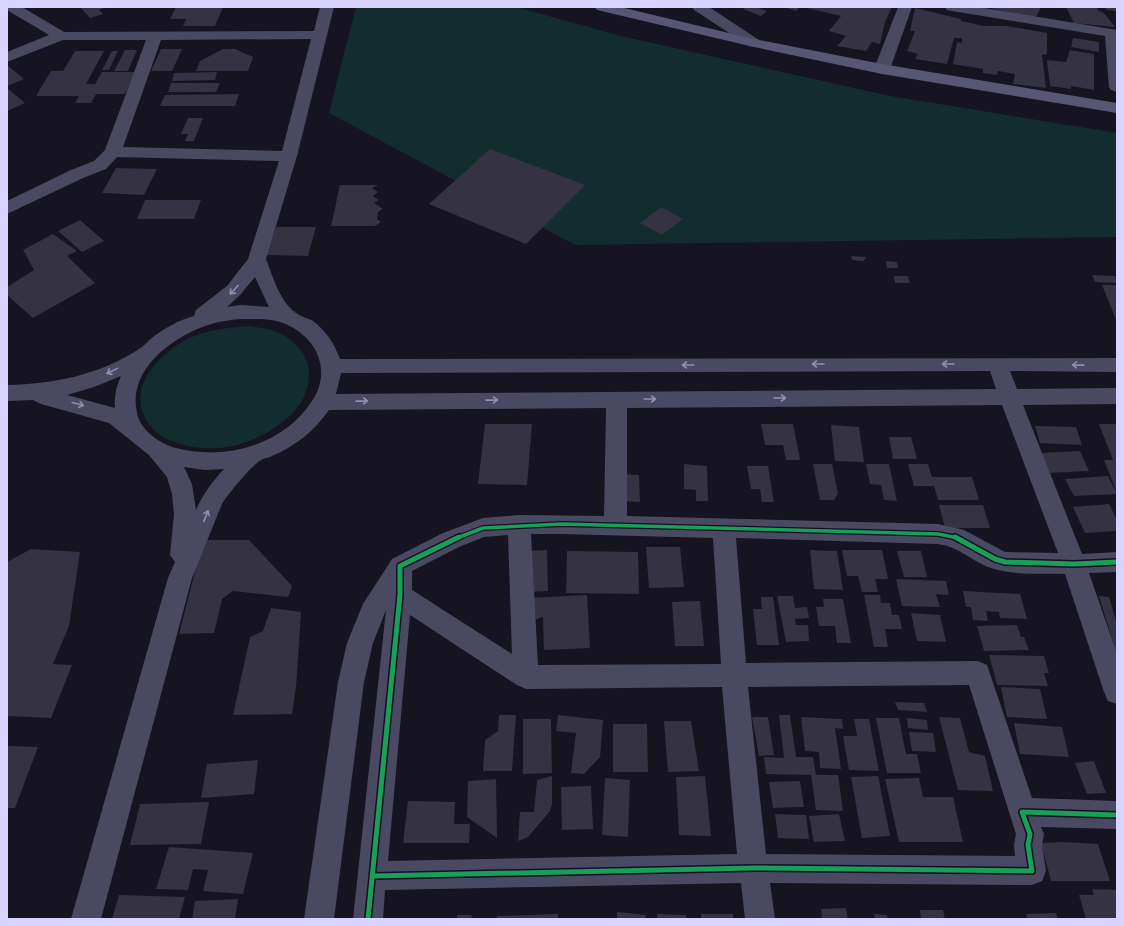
<svg xmlns="http://www.w3.org/2000/svg" width="1124" height="926" viewBox="0 0 1124 926" font-family="'DejaVu Sans',sans-serif">
<style>
.green{fill:#132c2d}
.building{fill:#343243}
.lines{fill:none;stroke-linecap:round;stroke-linejoin:round}
.street{fill:#4a4962;fill-rule:evenodd}
.secondary{fill:#575674;fill-rule:evenodd}
.cycleway-far1-casing{stroke:#130f26;stroke-width:6}
.cycleway-casing{stroke:#130f26;stroke-width:8}
.cycleway-far1{stroke:#1a9f57;stroke-width:3.5}
.cycleway{stroke:#1a9f57;stroke-width:5}
.oneway{stroke:#928eb0}
</style>
<rect width="100%" height="100%" fill="#161421"/>
<!-- green -->
<path class="green" d="M356,7H516L621,36L890,96L1117,133V237L575,245L329,113Z
M249,326C256,327 265,328 272,330C287,335 302,347 307,362C321,410 258,446 217,448C201,449 187,447 172,441C149,433 134,408 143,384C149,369 162,356 174,347C196,331 223,328 249,326Z"/>
<!-- building -->
<path class="building" d="M80,7H106L99,10L103,14L90,18Z
M176,7H223L215,26H183L186,19H170Z
M747,7H756L767,11L761,16L743,9Z
M784,7H800L796,11Z
M803,7H892L885,22L880,44L872,42L866,51L837,46L846,36L829,31L841,16Z
M987,7H1041L1035,19Z
M1066,7H1096L1099,11L1104,13L1115,27L1074,23Z
M1105,7H1117V14L1115,11L1107,10Z
M915,8L961,19V21L984,26H1007L1047,33V54L1042,55L1046,88L1013,84L1015,74L998,71L997,75L983,73V69L953,64L957,42L962,43V38H954L947,64L915,59L918,54L907,51L915,31H910Z
M1073,38L1099,42V52L1071,47Z
M161,49H182L172,71H151Z
M223,49H235L253,57L248,71H196L200,61Z
M125,50H137L128,71H114Z
M1070,50L1094,54V90L1071,86V89L1050,86L1047,60L1066,62Z
M75,51H104L86,84H95L102,72H136L125,94H96L91,103H75L79,96H36L51,71H63Z
M112,51H118L109,70H102Z
M7,65L24,79L7,86Z
M217,72L215,80L172,81L174,73Z
M171,83H220L216,92H168Z
M7,88L25,103L7,111Z
M239,94L235,106H160L165,95Z
M188,118H203L194,141H185L188,134H181Z
M490,149L585,185L526,244L429,204Z
M116,168L157,169L144,195L102,193Z
M340,185H378L372,188L378,192L373,196L379,200L374,203L383,209L378,212L377,219L381,222L375,226H331Z
M145,200H201L194,219H137Z
M661,207L683,219L662,235L640,223Z
M80,220L104,241L82,252L58,231Z
M276,227H316L308,256L266,255Z
M53,234L77,251L67,256L95,283L33,318L7,295V287L34,270L23,250Z
M851,256L866,257L864,261L852,260Z
M886,261L897,262L898,268H887Z
M1092,275L1115,276L1117,283L1095,282Z
M894,276H908L910,283H895Z
M1102,285H1117V322Z
M485,424H532L527,485L478,484Z
M761,424H793L800,460H786L783,445H765Z
M1099,424H1117V493L1104,460H1113Z
M831,425L859,427L864,462L835,461Z
M1035,426L1076,427L1082,445L1040,443Z
M889,437H911L917,459H893Z
M1080,451L1089,471L1048,473L1040,453Z
M684,464L707,466L708,501H696V490L684,489Z
M813,464H832L838,494L834,500H820Z
M866,464H889L897,501L884,500L881,485L870,484Z
M908,464H928L932,477H972L979,500H938L933,482L934,486H914Z
M747,466H768L774,502H762L760,489H751Z
M621,474L639,475L640,502L622,501Z
M1108,476L1117,494L1074,496L1065,479Z
M1109,504L1117,520V531L1085,533L1073,507Z
M939,505H983L990,528H945Z
M203,540H249L292,586L288,597L233,591L222,599L214,633L179,634Z
M646,547H680L684,587L649,588Z
M31,549L80,552L69,626L53,664L72,665L51,718L7,716V562Z
M547,550L548,591L526,592L525,551Z
M810,550L837,551L843,590L814,589Z
M842,550H882L888,579H875L878,592H862L858,576H847Z
M567,551L638,552L639,594L566,593Z
M897,551H921L927,577H904Z
M896,579L946,581L949,595L936,594L940,607L902,606Z
M963,591L1020,594L1027,619L1000,618L999,612L986,611L988,621L973,620L971,607H966Z
M587,595L590,648L544,650L543,617L528,622L527,598Z
M864,595H880L881,603H890L892,615H899L902,629H885L888,647H874Z
M777,596H793L795,608L807,607L809,618L795,619L796,625H808L809,641L786,642Z
M1099,596L1109,597L1117,624V656Z
M761,597H773L779,645H757L753,609H762Z
M823,599H843L851,643H837L835,626H819L816,607H824Z
M700,601L704,646H675L672,602Z
M271,608L301,612L296,687L292,714L233,715L250,637L263,631Z
M911,613L940,615L946,642L917,641Z
M1017,625L1021,637H1024L1029,650L984,651L977,626Z
M989,655L1044,656L1049,673H1044L1048,686L997,685Z
M1001,687L1040,689L1047,719L1007,717Z
M895,702L924,703L927,712L898,710Z
M499,715H516L512,771H483L485,740L498,731Z
M558,715L603,720L600,757L584,774L571,773L576,733L556,731Z
M779,715H790L796,757H813L816,775H838L843,811L816,810L811,775L766,774L764,757L784,758Z
M752,717H768L774,755L759,756Z
M801,717L842,719L843,729L835,728L841,769L820,768L819,752L805,751Z
M939,717L960,718L969,752L985,756L993,791L958,790Z
M876,718H899L906,754H917L921,773H887Z
M907,718L927,720L928,730L908,728Z
M523,719H551L552,773L523,774Z
M854,719H869L879,771L849,770L843,736H857Z
M664,721H691L699,771L668,772Z
M1014,723L1062,727L1069,757L1020,754Z
M613,724H647L648,772H613Z
M909,732L933,733L936,752L912,751Z
M7,746L38,747L15,808H7Z
M258,760L254,794L201,798L207,764Z
M1094,761L1106,793L1087,794L1075,763Z
M552,776V804L550,811L528,837L518,841L520,812H534L537,780Z
M705,776L711,836L679,835L676,777Z
M878,776L890,836L862,838L851,777Z
M605,778L630,780L628,837L602,835Z
M919,778L923,797H953L963,842H899L885,779Z
M496,779L497,838L467,817L468,781Z
M800,781L804,807L773,808L769,782Z
M591,786L593,829L562,830L561,787Z
M408,801L455,802L454,824H470L469,843H403Z
M209,802L201,844L130,845L140,804Z
M775,814L806,815L809,839L778,838Z
M839,814L845,841L814,842L809,816Z
M1064,842L1098,844L1110,881H1051L1041,843Z
M169,847L253,853L243,894L203,891L208,870L193,869L188,890L156,889Z
M1092,889L1117,890V919H1086L1079,895H1094Z
M119,895L185,897L179,919H112Z
M238,899L235,919H192L195,901Z
M846,908L848,919H822L821,909Z
M920,910H943L945,919H921Z
M617,912L646,915L645,919H617Z
M1056,913L1058,919H1028L1026,914Z
M558,914V919H497V916Z
M657,914L686,915L687,919H657Z
M701,914H733V919H701Z
M874,914L887,915L888,919H875Z
M457,915H472L471,919H457Z"/>
<g class="lines">
<!-- street -->
<path class="street" d="M7,7H22L64,32L314,31L320,7H334L297,156L266,259C273,277 280,302 296,313C301,317 308,318 313,321C326,331 334,343 340,359L1117,358V372L1010,371L1017,389L1117,388V404L1023,405L1082,554L1117,552V572L1089,573L1117,654V704L1108,701L1104,692L1065,574C1040,573 1012,576 988,567C969,559 959,547 938,544L736,538L746,663L978,661L987,665L1032,798L1117,801V829L1041,827L1044,834L1042,845L1046,871L1042,881L1032,885L770,883L775,919H745L741,883L385,890L383,919H353L386,610L373,643L364,682L334,919H304L338,682L347,643L363,604L392,559L443,533L483,518L519,515L604,516L606,408L329,410C314,431 296,446 272,456C269,458 264,458 261,460C253,464 227,495 222,504L192,578L101,919H71L168,578L175,562L170,555L174,514L172,494L167,477L149,455L109,423L41,404L33,400L7,401V385C54,384 99,375 139,349C144,346 148,341 153,337C165,328 179,320 194,316L196,310L227,286L248,259L279,161L117,157L106,169L83,178L7,214V201L71,170L94,161L105,150L146,40H63L7,62V52L49,35L7,10ZM311,39L282,151L123,147L161,40ZM255,277L269,307L241,305L227,307L240,295ZM241,319C254,319 268,318 280,322C314,333 334,368 312,401C284,445 225,461 176,448C160,444 140,430 137,413C127,370 172,337 208,325C219,321 230,320 241,319ZM990,371L996,389L336,394L341,373ZM121,376C116,387 114,397 115,408L67,395L94,387ZM1002,405L1058,553L1005,552L964,530L938,524L627,516V408ZM184,467L205,470L224,469C212,482 203,494 196,510L192,484ZM531,534H562L713,538L721,664L538,665ZM508,535L512,654L412,590V571L459,547L484,537ZM410,615L517,685L526,689L722,687L737,854L388,861ZM969,685L1016,834L1014,845L1015,856L766,854L748,687Z
M692,7H709L759,40L761,43L759,46L754,47L749,46L694,10Z
M898,7H912L890,69L887,72L882,74L877,72L874,69Z
M945,7H978L1117,30V92L1111,90L1109,87L1105,36L952,11L947,10Z"/>
<!-- secondary -->
<path class="secondary" d="M595,7H620L754,39L882,64L1117,103V113L882,74L754,47L597,10Z"/>
<!-- cycleway-far1 casing -->
<g class="cycleway-far1-casing">
<path id="cycleway-far1" d="M457,538L483,528L562,524L938,534L958,538"/>
</g>
<!-- cycleway casing -->
<g class="cycleway-casing">
<path id="cycleway" d="M955,537L995,559L1005,562L1074,564L1117,562
M373,876L753,868L1032,871L1028,845L1030,834L1022,812L1117,815
M368,919L400,595V566L459,537"/>
</g>
<!-- cycleway-far1 -->
<use href="#cycleway-far1" class="cycleway-far1"/>
<!-- cycleway -->
<use href="#cycleway" class="cycleway"/>
</g>
<!-- one-way arrows -->
<defs><path id="oneway-shaft" d="M-6 0H5M1.5-3L5.5 0L1.5 3" fill="none" stroke-width="1.6" stroke-linecap="round" stroke-linejoin="round"/></defs>
<g class="oneway">
<use href="#oneway-shaft" transform="translate(234 290) rotate(132)"/>
<use href="#oneway-shaft" transform="translate(818 364) rotate(180)"/>
<use href="#oneway-shaft" transform="translate(948 364) rotate(180)"/>
<use href="#oneway-shaft" transform="translate(688 365) rotate(180)"/>
<use href="#oneway-shaft" transform="translate(1078 365) rotate(-179)"/>
<use href="#oneway-shaft" transform="translate(112 371) rotate(154)"/>
<use href="#oneway-shaft" transform="translate(780 398)"/>
<use href="#oneway-shaft" transform="translate(650 399)"/>
<use href="#oneway-shaft" transform="translate(492 400) rotate(-1)"/>
<use href="#oneway-shaft" transform="translate(362 401) rotate(-1)"/>
<use href="#oneway-shaft" transform="translate(78 404) rotate(15)"/>
<use href="#oneway-shaft" transform="translate(206 516) rotate(-68)"/>
</g>
<!-- border -->
<rect width="1124" height="926" fill="none" stroke="#d9d4ff" stroke-width="16"/>
</svg>
